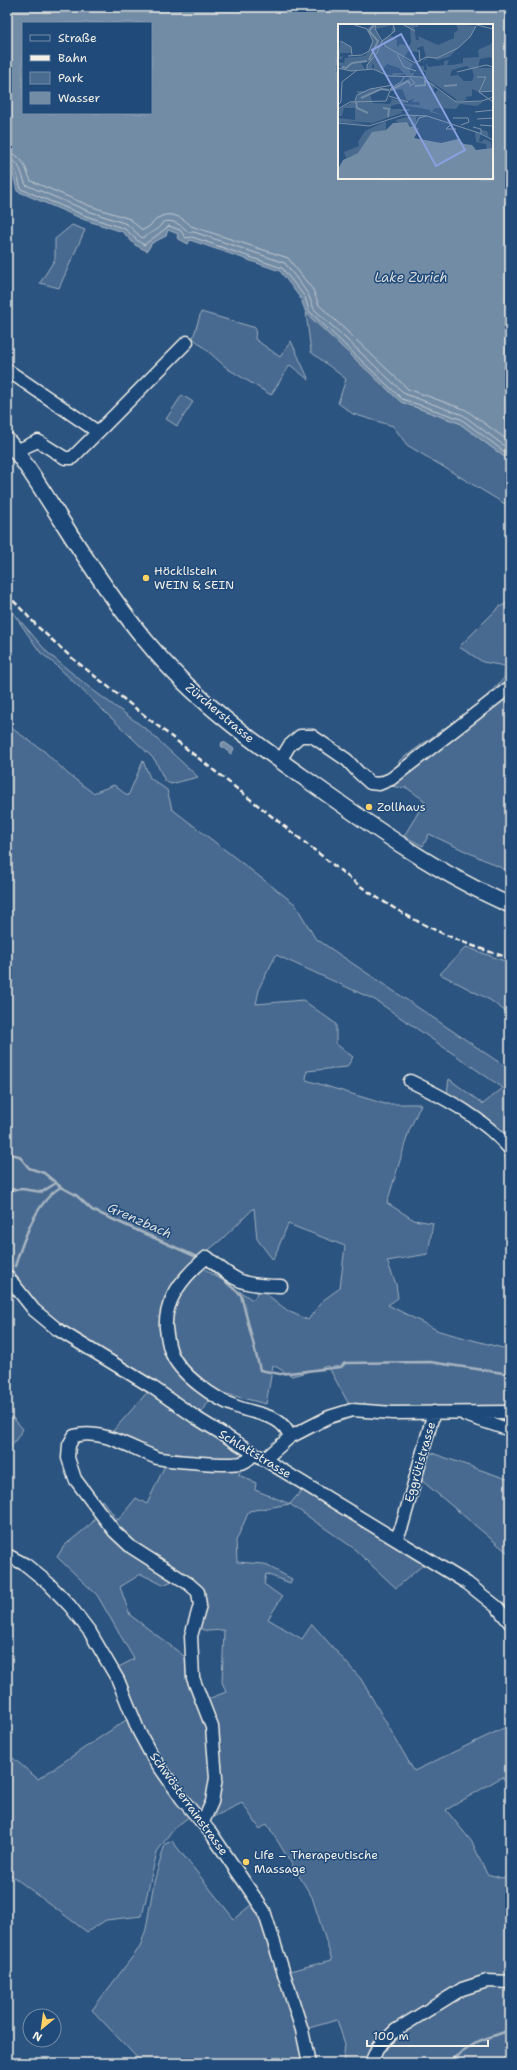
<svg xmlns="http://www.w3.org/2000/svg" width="517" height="2070" viewBox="0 0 517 2070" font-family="'Shantell Sans',sans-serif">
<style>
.green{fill:#496b90;stroke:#9eaebc;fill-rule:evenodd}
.water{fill:#738ca6;stroke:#a7b4c0;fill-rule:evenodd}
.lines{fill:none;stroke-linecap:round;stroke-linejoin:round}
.shore{stroke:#c0c9ce;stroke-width:1}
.stream{stroke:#a7b4c0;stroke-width:2.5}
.minor-casing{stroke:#f4f1e8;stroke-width:15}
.major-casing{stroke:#f4f1e8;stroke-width:18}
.minor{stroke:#1f4a7a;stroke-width:12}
.major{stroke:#1f4a7a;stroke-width:15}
.rail{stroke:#f4f1e8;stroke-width:2.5;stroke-dasharray:6 3;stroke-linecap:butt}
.poi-dot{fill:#ffd166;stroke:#1f4a7a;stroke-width:1.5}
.labels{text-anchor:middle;stroke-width:3;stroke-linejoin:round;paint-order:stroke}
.poi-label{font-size:12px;fill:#f4f1e8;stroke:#1f4a7a;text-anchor:start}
.street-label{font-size:12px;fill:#f4f1e8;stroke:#1f4a7a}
.water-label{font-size:13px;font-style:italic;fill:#dadddb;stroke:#1f4a7a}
.inset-river{fill:none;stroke:#738ca6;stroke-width:2}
.inset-road{fill:none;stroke:#7c93aa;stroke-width:1}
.view{fill:#88a0e0;fill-opacity:0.15;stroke:#88a0e0;stroke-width:2}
.inset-edge{fill:none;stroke:#f4f1e8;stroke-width:2}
</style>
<rect width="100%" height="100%" fill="#2c5481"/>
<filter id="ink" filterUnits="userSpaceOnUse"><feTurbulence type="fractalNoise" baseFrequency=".025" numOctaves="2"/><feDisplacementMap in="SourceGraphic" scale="8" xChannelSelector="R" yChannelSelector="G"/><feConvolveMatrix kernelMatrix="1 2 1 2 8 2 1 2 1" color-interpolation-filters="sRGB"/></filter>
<g filter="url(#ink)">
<!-- green -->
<path class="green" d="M72,225L85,230L59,288L40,283L55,259V239Z
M201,312L256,328L255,339L280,357L291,341L309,380L290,365L271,395L228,369L193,338Z
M306,313L401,402L459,423L510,461V507L407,445L393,426L353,414L338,403L346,379L311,352Z
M182,395L193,402L177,426L166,419Z
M510,602V872L429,834L423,846L404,836L425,801L407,788L388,786L400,760L480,703L504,678L505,666L483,662L459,647L499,607Z
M11,610L48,653L90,688L146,729L198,777L171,784L165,781L155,760L56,665L40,652Z
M7,725L44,751L68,774L93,793L114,785L128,796L143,761L150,778L167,790L172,809L295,904L315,938L506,1067L510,1072V1169L501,1148L447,1093L449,1079L483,1104L503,1088L375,1000L276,955L260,986L256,1004L303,1000L336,1024V1044L353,1057L347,1067L307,1071L306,1080L385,1104H421L409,1131L387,1203L414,1220L433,1223L428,1254L387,1261L396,1284L398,1298L388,1305L439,1331L510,1350V1410H352L328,1366L292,1376L273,1365L266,1404L215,1391L198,1419L254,1453L243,1462L239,1475L256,1483L255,1490L290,1504L306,1485L430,1559L396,1588L352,1547L290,1504L249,1511L236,1541L237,1562L264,1564L292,1579L290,1583L266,1574L264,1584L282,1597L268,1619L302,1639L312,1624L361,1679L414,1771L510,1725V1787L502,1777L446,1810L472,1842L487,1874L502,1878L510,1875V1927L506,1929L510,1938V2063H343L345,2044L337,2020L302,2030L304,2063H142L92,2010L140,1947L146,1929L154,1882L165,1844L172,1841L234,1919L257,1900L282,1973L332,1960L312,1897L267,1824L260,1829L242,1803L203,1822L194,1813L173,1829L157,1852L142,1916L106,1920L87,1932L7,1872V1753L38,1779L132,1716L113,1670L134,1659L97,1595L57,1557L64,1546L92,1523L102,1500L118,1520L136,1498L147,1504L167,1461L110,1439L112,1432L152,1387L57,1329L7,1272ZM254,1208L257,1239L273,1260L288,1224L345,1246L340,1288L322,1301L308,1320L288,1311L260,1289L253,1300L194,1262L222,1239ZM141,1574L163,1585L184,1576L200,1605L194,1626L207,1631L224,1630L222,1682L226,1692L208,1699L193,1678L192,1662L130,1615L120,1587Z
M466,947L510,963V1015L490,1000L440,974Z
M7,1415L13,1418L23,1429L7,1453Z
M423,1450L510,1480V1551L508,1553L421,1480Z"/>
<!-- water -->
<path class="water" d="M7,7H510V461L459,423L401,402L306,313L301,299L280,271L190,240L188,244L177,238L178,234L168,230L166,236L152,243L147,251L135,245L123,232L85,220L17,191L13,174L7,166ZM23,23H151V113H23ZM339,25H492V178H339Z
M222,742H224L234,749L231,754L221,746Z"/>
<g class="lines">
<!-- shore -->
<path class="shore" d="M7,153C24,154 25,169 31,181L90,206L130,219L142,230C150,228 153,221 160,217C170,211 184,218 191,226L288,258L313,290L319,305L408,389L466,410L510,442
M7,159C21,160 21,175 26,185L88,211L127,224L142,238L158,229L163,222C172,219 182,225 188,232H194L285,263L308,294L314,309L405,394L463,415L510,450
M7,164C18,166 18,181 21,189L86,216L125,229L138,241L144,245L169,226L180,230L186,238L192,237L282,268L305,297L309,311L402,399L461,419L510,456"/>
<!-- stream -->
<path class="stream" d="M7,1153L19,1156L29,1168L44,1173L61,1187
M7,1190L22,1189L42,1192L56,1183
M205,1264L241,1295L260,1370L280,1374L341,1367L345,1363L430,1362L510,1374
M15,1266C23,1241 36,1201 61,1187L76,1195L92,1210L199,1258
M446,2063L479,2041L510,2030"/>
<!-- minor casing -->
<g class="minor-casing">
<path id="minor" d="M7,370L98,432L72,458H65L38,441L16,451
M98,432L187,342
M280,761L289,746L300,736H312L347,760L358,772L370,783L379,784L391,779L510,687
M410,1081C447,1099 483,1118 510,1149
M7,1276L34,1310L57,1329L152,1387L198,1419L467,1583L497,1607L510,1623
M281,1286C243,1286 236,1282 207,1257C186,1274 164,1299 166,1328C167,1336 168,1344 171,1352C180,1375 215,1399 237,1407C258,1415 282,1414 290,1437
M465,1415L510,1430
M264,1460L290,1437L329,1417L352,1410L393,1413L510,1412
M396,1539L402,1526L434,1412
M7,1555L26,1565L48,1583L70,1606L90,1632L118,1680L139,1732L152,1756L182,1799L211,1833L264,1911L302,2030L309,2063
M203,1822L212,1802L216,1778L212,1727L193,1678L191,1636L200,1605L198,1592L189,1584L131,1547L114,1531L75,1479L68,1458L69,1445L74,1436C101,1428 132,1448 157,1458C171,1461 233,1467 244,1462C249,1460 251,1457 254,1453
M371,2063L378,2047L396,2030L462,1989L487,1981L510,1982"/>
</g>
<!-- major casing -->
<g class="major-casing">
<path id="major" d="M7,440C27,464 43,492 60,518C87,561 114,602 146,641C193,699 253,742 313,784C376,829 439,874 510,905"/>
</g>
<!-- minor -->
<use href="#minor" class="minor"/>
<!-- major -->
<use href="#major" class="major"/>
<!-- rail -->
<path class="rail" d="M7,594L39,628L72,658L356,883C403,917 454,942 510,958"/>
</g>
</g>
<!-- markers -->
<g class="poi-dot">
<circle cx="146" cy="578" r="4"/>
<circle cx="369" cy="807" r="4"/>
<circle cx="246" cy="1862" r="4"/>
</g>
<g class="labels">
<!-- poi labels -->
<g class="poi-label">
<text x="154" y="575">Höcklistein<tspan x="154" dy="14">WEIN &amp; SEIN</tspan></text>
<text x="377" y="811">Zollhaus</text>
<text x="254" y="1859">Life – Therapeutische<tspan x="254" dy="14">Massage</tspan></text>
</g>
<!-- street labels -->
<g class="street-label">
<text transform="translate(220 713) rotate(40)" y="4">Zürcherstrasse</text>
<text transform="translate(255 1454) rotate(31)" y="4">Schlattstrasse</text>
<text transform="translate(420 1462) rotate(-74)" y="4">Eggrütistrasse</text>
<text transform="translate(189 1804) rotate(54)" y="4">Schwösterrainstrasse</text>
</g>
<!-- water labels -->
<g class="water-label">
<text x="411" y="282">Lake Zurich</text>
<text transform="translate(140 1220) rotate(24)" y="5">Grenzbach</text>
</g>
</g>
<!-- overview -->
<g transform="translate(338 24)">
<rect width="155" height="155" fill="#2c5481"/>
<path d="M35,0H54L57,4V7L53,10L55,1L38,5L45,23L47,21L44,17L52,11L59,16V23L62,20L71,22L73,19L72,4L66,0H80V3H76L78,16H81L80,12L100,21L116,14V9L120,6L118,0L138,2L132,13L111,33L100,36L91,33L84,39L88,33L85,22L79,24L81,28L70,27L66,34L75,40L72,46V49H76L75,53H84L97,61L95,67L97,69L100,66L119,78H145L139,82L122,80L118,85L97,84L94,87L107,92L92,88V86L60,80L53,82V85H72L71,87H63L64,89L34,99L9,97L32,101L1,98V94L17,96V84H6L4,92H1V85L17,77L21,70L18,67H29L34,64L51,66L43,65L32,71L35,79L52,80L54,76L51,74L68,78L65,80L82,81L81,78H74L76,75L69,77L64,65L52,67L53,64L72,54L66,50L54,52L55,49H66L61,44L49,40L43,48L36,45V40L34,41V45H29L30,38L23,39L27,45L13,47L1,44L4,43L0,41V38L6,39L7,34L27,32L31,27L35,17L29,5ZM0,16L12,22L14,29H2V33L5,32L3,36L0,34L2,19ZM155,16V36L152,33L142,35L140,44H155V67L141,68L134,65V72L127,73L129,75L126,77H117L118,75L88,54L87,48L81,46L82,42H86V46H89L88,39L91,43L106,41V37L111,36L109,41H114L125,39V34L141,33L140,26L153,20ZM128,42L134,45L136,52L134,57H126L120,51L112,52L114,46ZM78,91V103L81,104L79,109L69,98L61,99L57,96ZM48,97V106L27,119L21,129L8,134L6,128L21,122L20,118L27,107ZM143,106L149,107L151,113L143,109L141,117L144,118L146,115L153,118L154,125H149L148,120L138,118L137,108L143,110Z" fill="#496b90" fill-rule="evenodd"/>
<path d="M69,98L72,103L76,102L79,109L76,114L103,119L120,115L126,120L134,121L138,126L155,124V155H0V145L5,136L20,129L34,108L48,106L55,99Z" fill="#738ca6"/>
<path class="inset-river" d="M31,36L40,17L31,7L36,1M4,43L8,44L14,39L29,37M77,62L87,61V56M106,62L119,61M53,66L70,57L72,60M23,74L43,65L51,66M18,78L19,84L30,89M45,84L51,85L50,93"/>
<path class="inset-road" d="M14,0L29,5M38,0L37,5L47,22L77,39L88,33L99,34L120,24L132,13L138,2M64,0L77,7M135,0L155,5M3,17L13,23L14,31M44,17L57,7L55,0M81,26L82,38M59,30L66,43L78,47M10,32L24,31L31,27L35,17L29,5M0,44L13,47L35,45L51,52L84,53L118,78L144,77L155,73M29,45V41L39,29L44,17M119,48L148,41L155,43M139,53H148L141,68M71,62L77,59L72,54M141,68L155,78M141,68L155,67M51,72L70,78M17,77L19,71L32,65L55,61M0,81L3,78L4,58L18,47M0,85L12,78L48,77L53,64L63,58L67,52M137,88L155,86M115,94H130L131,98L123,101M139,95L155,94M0,99L31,102L65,91L89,92L141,109L155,116M112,101L108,105H118M142,101L155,102M135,103L143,105V110M76,104L81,94L88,92"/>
<path class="view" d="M63,10L127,126L98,142L34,26Z"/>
<rect width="155" height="155" class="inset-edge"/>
</g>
<!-- margin -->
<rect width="517" height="2070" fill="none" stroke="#1f4a7a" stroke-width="24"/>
<rect x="12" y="12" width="493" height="2046" fill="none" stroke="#f4f1e8" stroke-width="1.5" filter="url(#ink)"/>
<!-- legend -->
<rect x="22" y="22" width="130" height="92" fill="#1f4a7a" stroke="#748da6"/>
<rect x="30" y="35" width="20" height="6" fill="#1f4a7a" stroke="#748da6"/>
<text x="58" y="42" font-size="12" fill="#f4f1e8">Straße</text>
<rect x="30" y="55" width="20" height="6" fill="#f4f1e8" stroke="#748da6"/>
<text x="58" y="62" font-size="12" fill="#f4f1e8">Bahn</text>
<rect x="30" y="72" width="20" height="12" fill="#496b90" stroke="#748da6"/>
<text x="58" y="82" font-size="12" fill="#f4f1e8">Park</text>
<rect x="30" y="92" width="20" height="12" fill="#738ca6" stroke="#748da6"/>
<text x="58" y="102" font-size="12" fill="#f4f1e8">Wasser</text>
<!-- north arrow -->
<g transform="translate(42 2028) rotate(209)"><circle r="19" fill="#1f4a7a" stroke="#748da6"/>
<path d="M0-3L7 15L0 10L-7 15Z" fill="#ffd166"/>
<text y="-6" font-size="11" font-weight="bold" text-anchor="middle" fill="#f4f1e8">N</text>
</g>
<!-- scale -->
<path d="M367 2040v6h121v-6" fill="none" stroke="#f4f1e8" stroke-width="2"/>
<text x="373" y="2040" font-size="12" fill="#f4f1e8" stroke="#1f4a7a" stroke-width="3" paint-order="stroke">100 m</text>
</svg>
